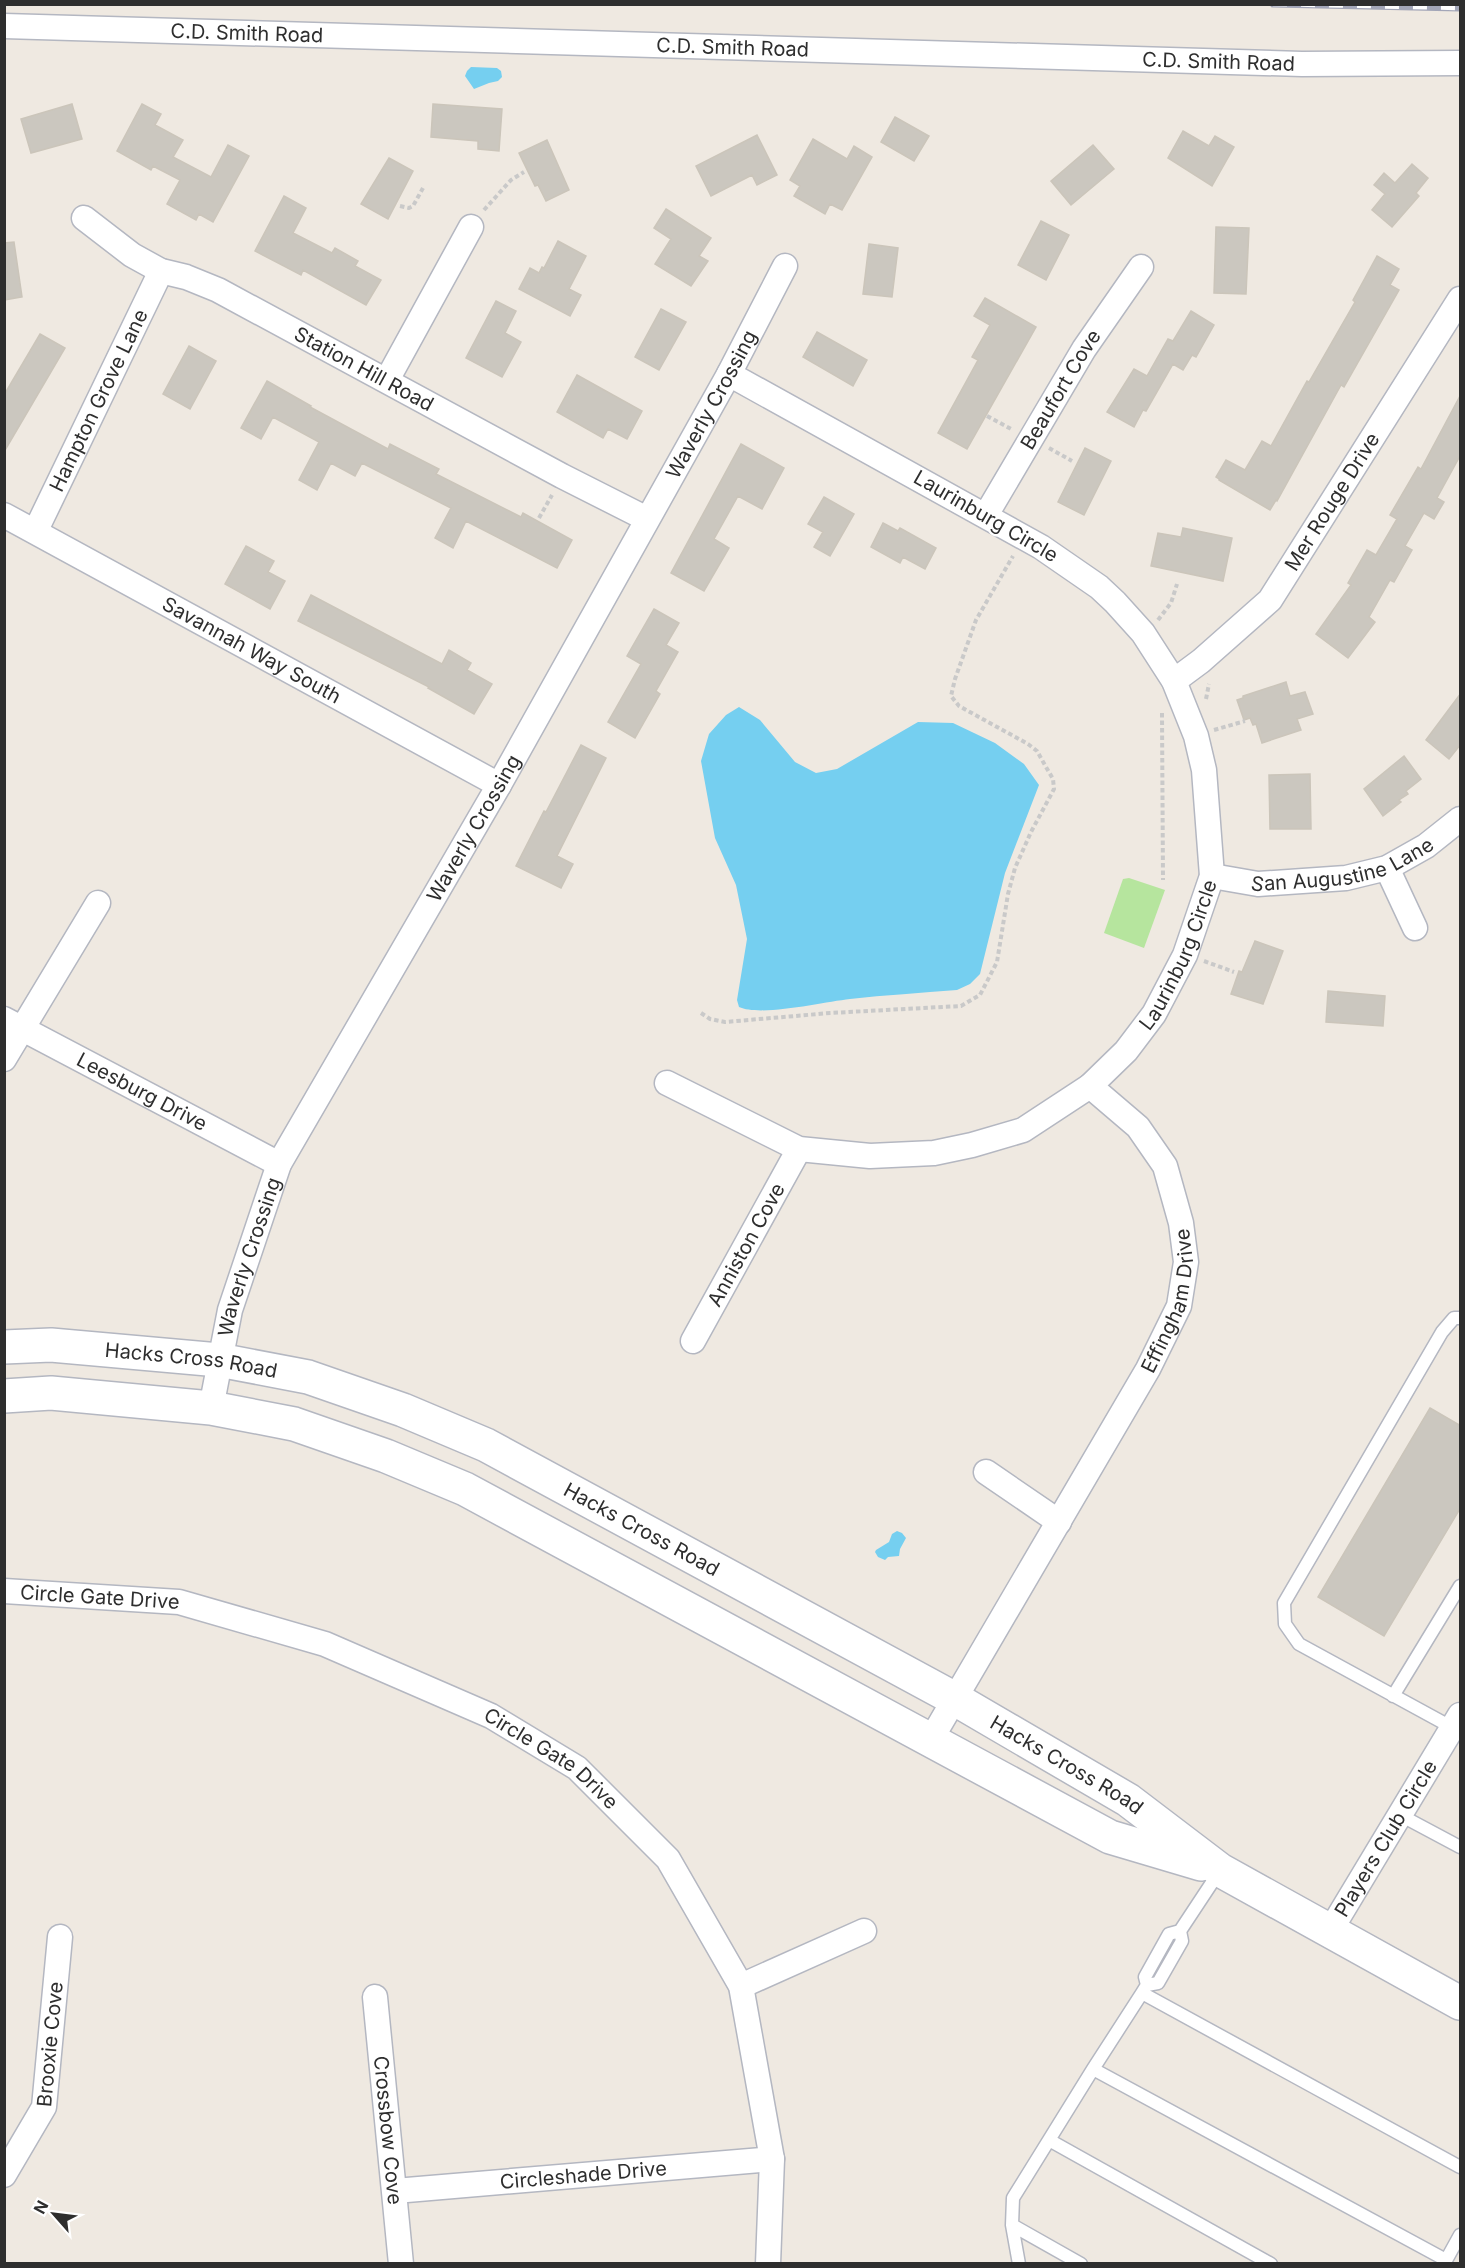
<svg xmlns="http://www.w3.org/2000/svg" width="1465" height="2268" viewBox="0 0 1465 2268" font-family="Inter,sans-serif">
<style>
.green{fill:#b6e59e}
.water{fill:#75cff0}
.building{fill:#cbc7bf;stroke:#cbc5ba;stroke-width:1.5}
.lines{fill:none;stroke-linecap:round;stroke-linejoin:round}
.lane-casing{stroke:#b4b7c1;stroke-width:15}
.street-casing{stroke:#b4b7c1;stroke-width:27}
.secondary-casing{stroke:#b4b7c1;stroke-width:36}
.path{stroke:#c9c9c9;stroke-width:4;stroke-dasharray:4.5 3;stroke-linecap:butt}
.lane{stroke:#fff;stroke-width:12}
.street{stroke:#fff;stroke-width:24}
.secondary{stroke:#fff;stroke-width:33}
.rail-casing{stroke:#a3a6b8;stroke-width:7}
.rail{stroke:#fff;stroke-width:4.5;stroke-dasharray:14;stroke-linecap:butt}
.labels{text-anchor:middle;stroke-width:4.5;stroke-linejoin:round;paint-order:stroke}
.street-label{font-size:20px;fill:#2e2e2e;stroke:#fff}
</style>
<rect width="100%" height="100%" fill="#efe9e1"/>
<!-- green -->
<path class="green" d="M1129,878L1165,890L1144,948L1104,933L1123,879Z"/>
<!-- water -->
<path class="water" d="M471,67L497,68L501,71L502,77L498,81L489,83L474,89L465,76L467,71Z
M739,707L760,720L795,762L816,773L837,769L918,722L953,723L995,743L1024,764L1039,785L1005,873L980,974L970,984L957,990C921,993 885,995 850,999C823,1002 761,1017 739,1007L737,1000L747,939L736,885L715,838L701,761L709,734L726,715Z
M897,1531L902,1533L906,1538L900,1549L899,1556L888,1557L885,1560L878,1557L875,1552L876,1550L889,1542L892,1534Z"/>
<!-- building -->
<path class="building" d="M72,104L82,139L31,153L21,119Z
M142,104L161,114L155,125L183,140L173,157L211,177L228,145L249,156L213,222L199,214L196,220L167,204L180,180L153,166L151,170L117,151Z
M433,104L502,109L499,151L478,149V141L431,137Z
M895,117L929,136L914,161L881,142Z
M1183,131L1209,146L1215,136L1234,147L1212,186L1168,158Z
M757,135L777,175L757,185L752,175L711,196L696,166Z
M813,139L847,159L854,146L872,157L842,210L830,204L825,214L794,196L800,186L790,180Z
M547,140L569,190L546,201L538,185L535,186L519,153Z
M1093,145L1114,169L1071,205L1051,181Z
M389,158L413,171L388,219L361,204Z
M1412,164L1428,178L1416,193L1419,196L1392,227L1372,210L1385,194L1374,185L1384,173L1395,183Z
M284,196L306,208L293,233L332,253L335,248L358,261L355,266L381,280L366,305L303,270L301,275L255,251Z
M666,209L711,238L699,256L708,261L691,286L655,264L671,239L654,228Z
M1041,221L1069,235L1046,280L1018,265Z
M1216,227L1249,228L1246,294L1214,293Z
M558,241L586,256L569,289L581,295L570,316L519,289L530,268L539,273L542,267L544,268Z
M14,242L22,297L4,300V243Z
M869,244L898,248L892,297L863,294Z
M1377,256L1399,269L1390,285L1399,290L1344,387L1341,385L1277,501L1276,500L1270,510L1219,480V479L1216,477L1226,460L1245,470L1262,441L1271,446L1307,381L1309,382L1355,302L1353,300Z
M985,298L1036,327L967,449L938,433L978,360L972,357L990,325L974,316Z
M496,301L516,311L505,333L521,342L502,377L466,358Z
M661,309L686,322L659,370L635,357Z
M1191,311L1214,325L1196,357L1192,355L1183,370L1173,364L1146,411L1143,410L1134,427L1107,412L1134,369L1147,376L1168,339L1173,341Z
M817,332L867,360L853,386L803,357Z
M40,334L65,348L4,452V395Z
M189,346L216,361L190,409L163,394Z
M577,375L642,411L627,439L608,429L603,438L557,412Z
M267,381L311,406L310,407L388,449L390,444L439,469L436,474L521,517L523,513L572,540L557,568L466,521L453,548L435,538L451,508L362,463L355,476L331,463L317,490L299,480L319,442L273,417L261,439L241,428Z
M1461,394V454L1437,498L1444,502L1434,519L1424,513L1405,546L1412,550L1394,582L1390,580L1369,617L1375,622L1348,658L1316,634L1351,585L1348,583L1367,550L1376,555L1397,519L1390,515L1418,467L1421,469Z
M741,444L784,468L762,509L738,496L714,539L729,548L704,591L671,573Z
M1085,448L1111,461L1084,515L1058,502Z
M824,497L854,514L830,556L814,547L823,532L808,524Z
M883,523L898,531L900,528L936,548L925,569L903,557L900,563L871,547Z
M1183,528L1232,538L1223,581L1151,566L1158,533L1181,537Z
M246,546L274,561L268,572L285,581L270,609L225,584Z
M311,595L442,664L449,650L471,663L467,670L492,684L474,714L428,688L429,687L298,621Z
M654,609L679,623L666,645L678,652L656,691L660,694L635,738L608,722L641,664L627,656Z
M1286,682L1290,696L1305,692L1313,714L1297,719L1301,730L1262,743L1256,724L1253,725L1250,718L1244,720L1237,700L1243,698V696Z
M1461,693V744L1449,759L1426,740Z
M581,745L606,758L557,856L573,864L561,888L516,866L544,811L546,812Z
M1404,756L1421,779L1406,791L1408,794L1399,800L1401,802L1383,816L1364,789Z
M1310,774L1311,829H1270L1269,775Z
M1255,941L1283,951L1263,1004L1231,994L1239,971L1242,972Z
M1328,991L1385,996L1383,1026L1326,1022Z
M1430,1408L1461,1426V1507L1384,1636L1318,1597Z"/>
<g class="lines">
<!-- lane casing -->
<g class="lane-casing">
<path id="lane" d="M1393,1696L1460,1586
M1453,1728L1299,1644L1285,1624L1284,1603L1442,1332L1454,1318H1460
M1400,1815L1460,1847
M1147,1985L1158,1983L1182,1941L1180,1931
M1142,1993L1460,2167
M1093,2069L1446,2260
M1049,2140L1271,2264
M1012,2225L1081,2264
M1019,2264L1012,2225L1013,2198L1093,2069L1142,1993L1147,1985L1145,1977L1169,1934L1180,1931L1219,1872
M1444,2264L1460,2235"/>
</g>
<!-- street casing -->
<g class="street-casing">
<g id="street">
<path id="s1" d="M4,26L1302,64L1460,63"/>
<path id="s2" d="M84,218L132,255L161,271L186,277L218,290L562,476L647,519"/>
<path d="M387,380L471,227"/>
<path id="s3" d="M4,515L499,785"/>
<path id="s4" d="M986,515L1084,349L1141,267"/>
<path id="s5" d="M36,530L161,271"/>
<path id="s6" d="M1174,681L1201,661L1270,600L1460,299"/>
<path d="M1387,868L1415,928"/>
<path id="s7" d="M1212,876L1258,884L1346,878L1387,868L1426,846L1460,819"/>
<path id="s8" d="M4,1019L279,1164"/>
<path d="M4,1059L98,903"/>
<path id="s9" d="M667,1083L799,1149L870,1156L934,1153L972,1145L1023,1130L1090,1086L1126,1051L1154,1014L1185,955L1212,876L1204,770L1196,736L1174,681L1143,633L1115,602L1099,587L1041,547L729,374"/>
<path id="s10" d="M693,1341L799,1149"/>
<path id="s11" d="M211,1408L230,1310L279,1164L499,785L729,374L785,266"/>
<path d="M986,1472L1059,1522"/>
<path id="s12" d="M4,1591L179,1602L325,1644L491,1716L577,1768L668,1859L741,1986L772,2159L768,2264"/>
<path id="s13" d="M930,1741L1148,1369L1179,1306L1186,1262L1181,1223L1165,1166L1138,1127L1090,1086"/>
<path id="s14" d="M1330,1931L1460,1715"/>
<path d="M741,1986L864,1931"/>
<path id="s15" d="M375,1997L401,2264"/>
<path id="s16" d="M4,2175L44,2107L60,1937"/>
<path id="s17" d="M395,2191L772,2159"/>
</g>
</g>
<!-- secondary casing -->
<g class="secondary-casing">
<g id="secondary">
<path id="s18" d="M4,1347L51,1345L219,1360L308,1377L403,1410L486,1445L955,1699L1128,1800L1220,1870L1460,2003"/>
<path d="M4,1396L51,1393L211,1408L294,1424L386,1456L465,1489L1110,1837L1201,1864"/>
</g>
</g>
<!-- path -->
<path class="path" d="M400,206L409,208L413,206L423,188
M484,210L511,180L524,172
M987,416L1013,430
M1049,448L1072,461
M539,518L552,495
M1158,620L1171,603L1177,584
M1206,699L1209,684
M1162,713L1163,880
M1214,730L1245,721
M1204,961L1234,972
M701,1013L710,1019L725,1022L830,1013L961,1006L980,995L997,962L1008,894L1015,868L1031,832L1054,789L1053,779L1046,767L1037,751L1028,744L959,706L951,696L955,679L976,620L1013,556"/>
<!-- lane -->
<use href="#lane" class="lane"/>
<!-- street -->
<use href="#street" class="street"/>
<!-- secondary -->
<use href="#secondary" class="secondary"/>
<!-- rail casing -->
<g class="rail-casing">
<path id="rail" d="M1273,4L1460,8"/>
</g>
<!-- rail -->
<use href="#rail" class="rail"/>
</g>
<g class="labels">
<!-- street labels -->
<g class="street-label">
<text dy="7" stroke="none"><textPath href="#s1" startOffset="243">C.D. Smith Road</textPath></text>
<text dy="7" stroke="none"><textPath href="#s1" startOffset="729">C.D. Smith Road</textPath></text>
<text dy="7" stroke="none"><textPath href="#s1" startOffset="1215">C.D. Smith Road</textPath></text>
<text dy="7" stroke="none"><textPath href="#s2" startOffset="320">Station Hill Road</textPath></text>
<text dy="7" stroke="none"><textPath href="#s4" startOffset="146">Beaufort Cove</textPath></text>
<text dy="7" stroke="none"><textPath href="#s5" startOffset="144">Hampton Grove Lane</textPath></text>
<text dy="7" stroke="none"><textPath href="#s11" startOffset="1128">Waverly Crossing</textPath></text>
<text dy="7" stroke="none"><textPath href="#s6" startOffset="242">Mer Rouge Drive</textPath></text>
<text transform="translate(986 516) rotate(30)" y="7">Laurinburg Circle</text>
<text dy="7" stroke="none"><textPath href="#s3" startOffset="282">Savannah Way South</textPath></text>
<text dy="7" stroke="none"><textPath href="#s11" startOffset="642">Waverly Crossing</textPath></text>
<text dy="7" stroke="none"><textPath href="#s7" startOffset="134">San Augustine Lane</textPath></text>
<text dy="7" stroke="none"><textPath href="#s9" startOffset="616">Laurinburg Circle</textPath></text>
<text dy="7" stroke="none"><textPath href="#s8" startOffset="156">Leesburg Drive</textPath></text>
<text dy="7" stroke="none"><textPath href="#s10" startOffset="110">Anniston Cove</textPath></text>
<text dy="7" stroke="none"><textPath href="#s11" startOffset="156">Waverly Crossing</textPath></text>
<text dy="7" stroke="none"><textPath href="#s13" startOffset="504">Effingham Drive</textPath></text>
<text dy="7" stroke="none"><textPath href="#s18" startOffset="188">Hacks Cross Road</textPath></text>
<text dy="7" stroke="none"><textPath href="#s18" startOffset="674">Hacks Cross Road</textPath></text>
<text dy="7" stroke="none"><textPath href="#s12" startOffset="96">Circle Gate Drive</textPath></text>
<text dy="7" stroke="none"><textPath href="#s12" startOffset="582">Circle Gate Drive</textPath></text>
<text dy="7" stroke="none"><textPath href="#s18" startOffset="1160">Hacks Cross Road</textPath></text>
<text dy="7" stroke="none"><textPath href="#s14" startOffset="108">Players Club Circle</textPath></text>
<text dy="7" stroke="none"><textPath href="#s16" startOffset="142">Brooxie Cove</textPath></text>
<text dy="7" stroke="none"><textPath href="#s15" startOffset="134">Crossbow Cove</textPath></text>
<text dy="7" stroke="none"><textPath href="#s17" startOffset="189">Circleshade Drive</textPath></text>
</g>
</g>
<!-- border -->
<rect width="1465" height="2268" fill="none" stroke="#2e2e2e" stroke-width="12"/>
<!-- north arrow -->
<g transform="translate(54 2214) rotate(298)" stroke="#ffffff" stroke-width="4.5" paint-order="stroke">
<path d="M0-4.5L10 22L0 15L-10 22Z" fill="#2e2e2e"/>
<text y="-9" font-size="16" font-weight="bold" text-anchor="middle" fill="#2e2e2e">N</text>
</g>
</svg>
